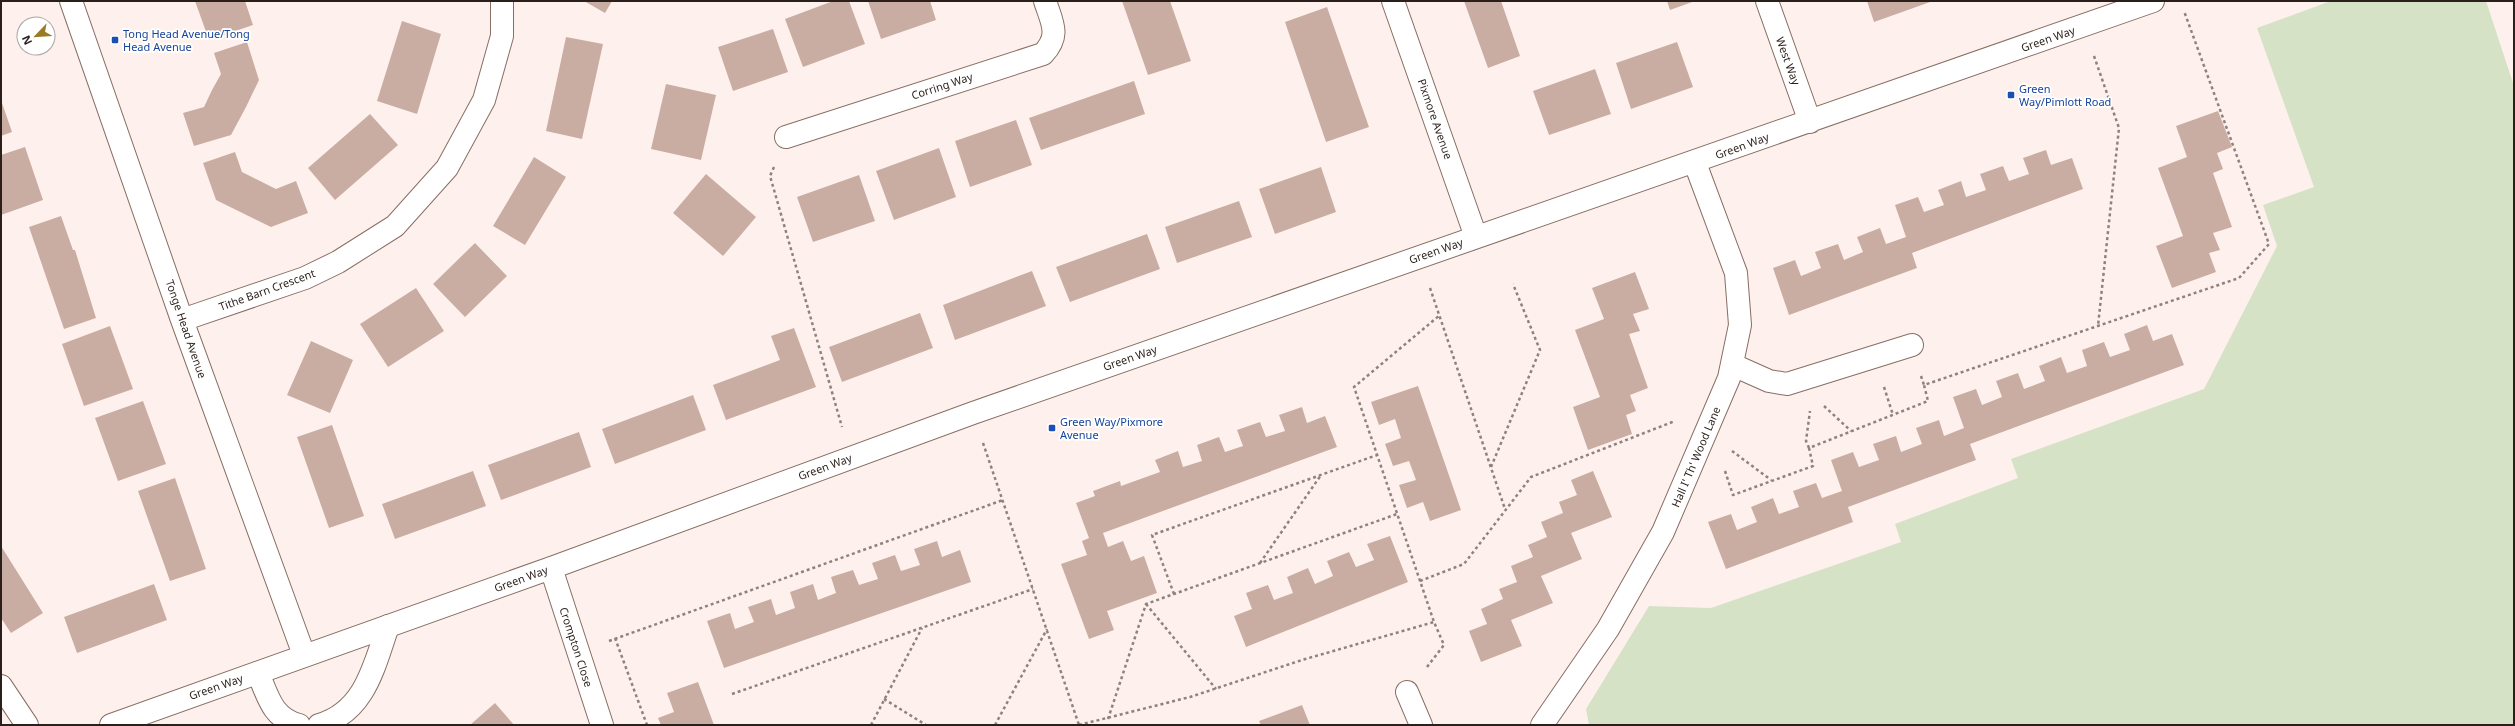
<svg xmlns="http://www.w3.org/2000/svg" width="2515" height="726" viewBox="0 0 2515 726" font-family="'Noto Sans',sans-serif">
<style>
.green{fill:#d5e2c6}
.building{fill:#caada2}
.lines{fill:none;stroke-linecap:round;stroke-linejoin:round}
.service-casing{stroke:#886e64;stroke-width:24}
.minor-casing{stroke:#886e64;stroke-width:24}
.path{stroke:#8e827e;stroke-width:2.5;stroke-dasharray:3 3;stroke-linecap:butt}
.service{stroke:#fff;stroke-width:22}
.minor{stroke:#fff;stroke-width:22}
.transit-dot{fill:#1a4fb4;stroke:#fff;stroke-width:1.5}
.labels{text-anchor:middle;stroke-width:3.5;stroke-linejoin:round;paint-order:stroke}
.transit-label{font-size:11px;fill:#164399;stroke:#fff;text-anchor:start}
.street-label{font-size:11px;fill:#2a1f1b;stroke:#fff}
</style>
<rect width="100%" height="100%" fill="#fef1ed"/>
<!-- green -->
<path class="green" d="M2331,1H2486L2514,86V725H1589L1586,709L1649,606L1711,608L1901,542L1895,524L2018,478L2011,459L2204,389L2277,246L2263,205L2314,187L2257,28Z"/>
<!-- building -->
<path class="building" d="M195,1H245L253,25L209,40Z
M584,1H612L605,13Z
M833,1H849L865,44L803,67L785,19Z
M868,1H930L936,20L881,39Z
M1122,1H1170L1191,61L1148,75Z
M1464,1H1501L1520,56L1488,68Z
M1667,1H1695L1670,10Z
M1867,1H1933L1874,22Z
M1327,7L1369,127L1326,142L1285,22Z
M402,21L441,34L417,114L377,101Z
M773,29L788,72L733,91L718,47Z
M566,37L603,44L582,139L546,131Z
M247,42L259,80L246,107L231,135L194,146L183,113L204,107L212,90L221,74L214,53Z
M1677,42L1693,87L1631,109L1616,63Z
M1595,69L1611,114L1549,135L1533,91Z
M1134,81L1145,114L1041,150L1029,118Z
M666,84L716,95L701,160L651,149Z
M1,100L12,132L1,136Z
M2218,111L2232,147L2217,153L2223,169L2213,173L2232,227L2213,233L2220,250L2209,253L2216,272L2172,288L2156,246L2183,236L2158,168L2187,157L2176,126Z
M370,114L398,145L335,200L308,168Z
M1016,120L1032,165L970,187L955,141Z
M25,147L43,200L1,215V155Z
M939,148L956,197L894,220L876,171Z
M2046,150L2051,165L2072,158L2083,189L1912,253L1917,268L1789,315L1773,268L1795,260L1801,276L1821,268L1815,252L1838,244L1844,260L1863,252L1857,237L1880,228L1886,244L1906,237L1895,205L1918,197L1924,212L1944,205L1938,190L1961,181L1966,197L1986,190L1980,174L2003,166L2009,181L2029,174L2023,158Z
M235,152L242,172L276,189L296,181L308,213L271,227L216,200L203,163Z
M534,157L566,177L525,245L493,226Z
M1321,167L1336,212L1275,234L1259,189Z
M706,174L756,217L723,256L673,213Z
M859,175L875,221L813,242L797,197Z
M1239,201L1252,237L1177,263L1165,227Z
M61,216L73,250H75L96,318L64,329L29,227Z
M1147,234L1160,269L1070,302L1056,267Z
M475,243L507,276L465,317L433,284Z
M1032,271L1046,306L955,340L943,305Z
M1635,272L1649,309L1633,314L1640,331L1629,334L1648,388L1630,395L1636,411L1626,415L1632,434L1588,450L1573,407L1600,397L1575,330L1604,319L1592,288Z
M416,288L444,331L388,367L360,324Z
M920,313L933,348L842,382L829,347Z
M2147,325L2153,341L2172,334L2184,365L1970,444L1976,460L1848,507L1853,522L1726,569L1708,522L1731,514L1737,530L1757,522L1751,507L1773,498L1779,514L1799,507L1793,491L1816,483L1822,498L1842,491L1831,460L1853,452L1859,467L1879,460L1873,444L1896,436L1901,452L1922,444L1916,428L1939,420L1944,436L1964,428L1953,397L1976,389L1982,405L2002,397L1996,381L2018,373L2024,389L2045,381L2039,366L2061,357L2067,373L2087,366L2082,350L2104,342L2110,357L2130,350L2124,334Z
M110,326L133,389L84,406L62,344Z
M794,328L816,387L726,420L713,385L780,360L771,336Z
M311,341L353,360L330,413L287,395Z
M1418,386L1461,510L1430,521L1423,502L1407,508L1399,485L1416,480L1409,461L1393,466L1385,444L1401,438L1395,419L1379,425L1371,402Z
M693,395L706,430L615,464L602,429Z
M143,401L166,464L118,481L95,418Z
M1302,407L1307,423L1325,416L1337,447L1103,533L1108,547L1123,541L1131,561L1144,556L1157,593L1107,611L1114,630L1089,639L1061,564L1087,555L1082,541L1089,538L1076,503L1095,496L1093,491L1120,481L1121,486L1160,472L1155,460L1178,451L1183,467L1202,461L1197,445L1219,437L1225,452L1243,446L1237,430L1260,422L1266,437L1285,431L1279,415Z
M332,425L364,516L329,528L297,437Z
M579,432L591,467L501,500L488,465Z
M473,471L486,506L395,539L382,504Z
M1593,471L1612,517L1571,533L1582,559L1541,576L1553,603L1511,620L1522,646L1481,662L1469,631L1487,624L1481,609L1503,599L1499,589L1517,582L1511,566L1533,557L1528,545L1547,537L1541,522L1563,513L1559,502L1577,495L1571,480Z
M175,478L206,569L170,581L138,491Z
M1390,536L1408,582L1246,647L1234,616L1252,609L1246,593L1268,585L1274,600L1293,593L1287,577L1308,568L1315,584L1333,576L1327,561L1349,552L1356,567L1374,560L1367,544Z
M937,541L942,557L960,550L971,582L724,668L707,621L730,613L735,629L754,622L748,607L771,599L776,615L795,608L790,592L813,584L818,600L836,593L831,577L853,570L859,585L878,579L872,563L895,555L901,571L920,565L914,549Z
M1,546L43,613L11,633L1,618Z
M154,584L167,620L77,653L64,617Z
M698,682L714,725H661L658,718L674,712L667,693Z
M495,703L514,725H470Z
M1302,705L1310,725H1261L1259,721Z"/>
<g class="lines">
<!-- service casing -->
<g class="service-casing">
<path id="service" d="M1733,365L1769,381L1787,384L1912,345
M258,673C268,696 272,718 299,725
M1407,692L1421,725
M319,725C365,712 374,666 388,626"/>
</g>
<!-- minor casing -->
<g class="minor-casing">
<path id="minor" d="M71,1L182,320L304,655
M1393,1L1476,237
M1767,1L1810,122
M786,137L1043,54C1061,35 1052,23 1045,1
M182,320L305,278L338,262L395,226L447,168L484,100L502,36V1
M551,568L602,725
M1,686L27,725
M111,725L551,568L973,413L2153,1
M1542,725L1608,629L1663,532L1729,378L1740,325L1736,273L1695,163"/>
</g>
<!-- path -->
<path class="path" d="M2094,56L2119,128L2098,326
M774,167L770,176L842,427
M1430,288L1505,509
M1921,376L1924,385
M1884,387L1893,415
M1824,406L1851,431
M983,443L1079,725
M1809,448L1806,441L1810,411
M1732,451L1771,480
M1491,467L1540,350L1513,284
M1725,471L1733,495L1813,466L1809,448L1928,401L1924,385L2239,278L2269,244L2184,11
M1260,563L1321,475
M1420,581L1464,564L1531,477L1675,421
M1174,594L1152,535L1377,455
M1146,604L1216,689
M615,638L647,725
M609,641L1003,500
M1427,667L1444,645L1434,622L1354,387L1440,315
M732,694L1033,589
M884,699L926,725
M1108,719L1146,604L1397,514
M871,725L922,628
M995,725L1047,629
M1079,725L1190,697L1302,660L1434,622"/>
<!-- service -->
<use href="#service" class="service"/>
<!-- minor -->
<use href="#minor" class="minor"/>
</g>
<!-- markers -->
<g class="transit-dot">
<rect x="111" y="36" width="8" height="8" rx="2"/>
<rect x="2007" y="91" width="8" height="8" rx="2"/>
<rect x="1048" y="424" width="8" height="8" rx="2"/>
</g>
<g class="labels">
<!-- transit labels -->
<g class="transit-label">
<text x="123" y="38">Tong Head Avenue/Tong<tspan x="123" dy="13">Head Avenue</tspan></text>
<text x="2019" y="93">Green<tspan x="2019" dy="13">Way/Pimlott Road</tspan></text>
<text x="1060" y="426">Green Way/Pixmore<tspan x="1060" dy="13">Avenue</tspan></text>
</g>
<!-- street labels -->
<g class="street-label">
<text transform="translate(2048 39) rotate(-19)" y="4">Green Way</text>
<text transform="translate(1788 61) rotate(70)" y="4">West Way</text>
<text transform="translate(942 86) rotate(-18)" y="4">Corring Way</text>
<text transform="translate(1435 119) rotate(71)" y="4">Pixmore Avenue</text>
<text transform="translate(1742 146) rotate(-20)" y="4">Green Way</text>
<text transform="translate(1436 251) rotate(-19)" y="4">Green Way</text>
<text transform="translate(267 290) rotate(-20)" y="4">Tithe Barn Crescent</text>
<text transform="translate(186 329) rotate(71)" y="4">Tonge Head Avenue</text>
<text transform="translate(1130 358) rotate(-19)" y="4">Green Way</text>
<text transform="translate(1696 457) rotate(-67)" y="4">Hall I' Th' Wood Lane</text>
<text transform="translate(825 467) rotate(-20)" y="4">Green Way</text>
<text transform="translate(521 579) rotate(-20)" y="4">Green Way</text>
<text transform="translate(576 647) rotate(72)" y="4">Crompton Close</text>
<text transform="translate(216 687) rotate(-19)" y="4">Green Way</text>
</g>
</g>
<!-- border -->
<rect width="2515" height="726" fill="none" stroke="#2a1f1b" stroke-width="4"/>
<!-- north arrow -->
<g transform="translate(36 36) rotate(245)"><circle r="19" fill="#ffffff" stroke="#aaa5a4"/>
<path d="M0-3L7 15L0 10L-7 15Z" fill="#9b7a24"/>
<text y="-6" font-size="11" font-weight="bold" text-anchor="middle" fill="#2a1f1b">N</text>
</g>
</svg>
